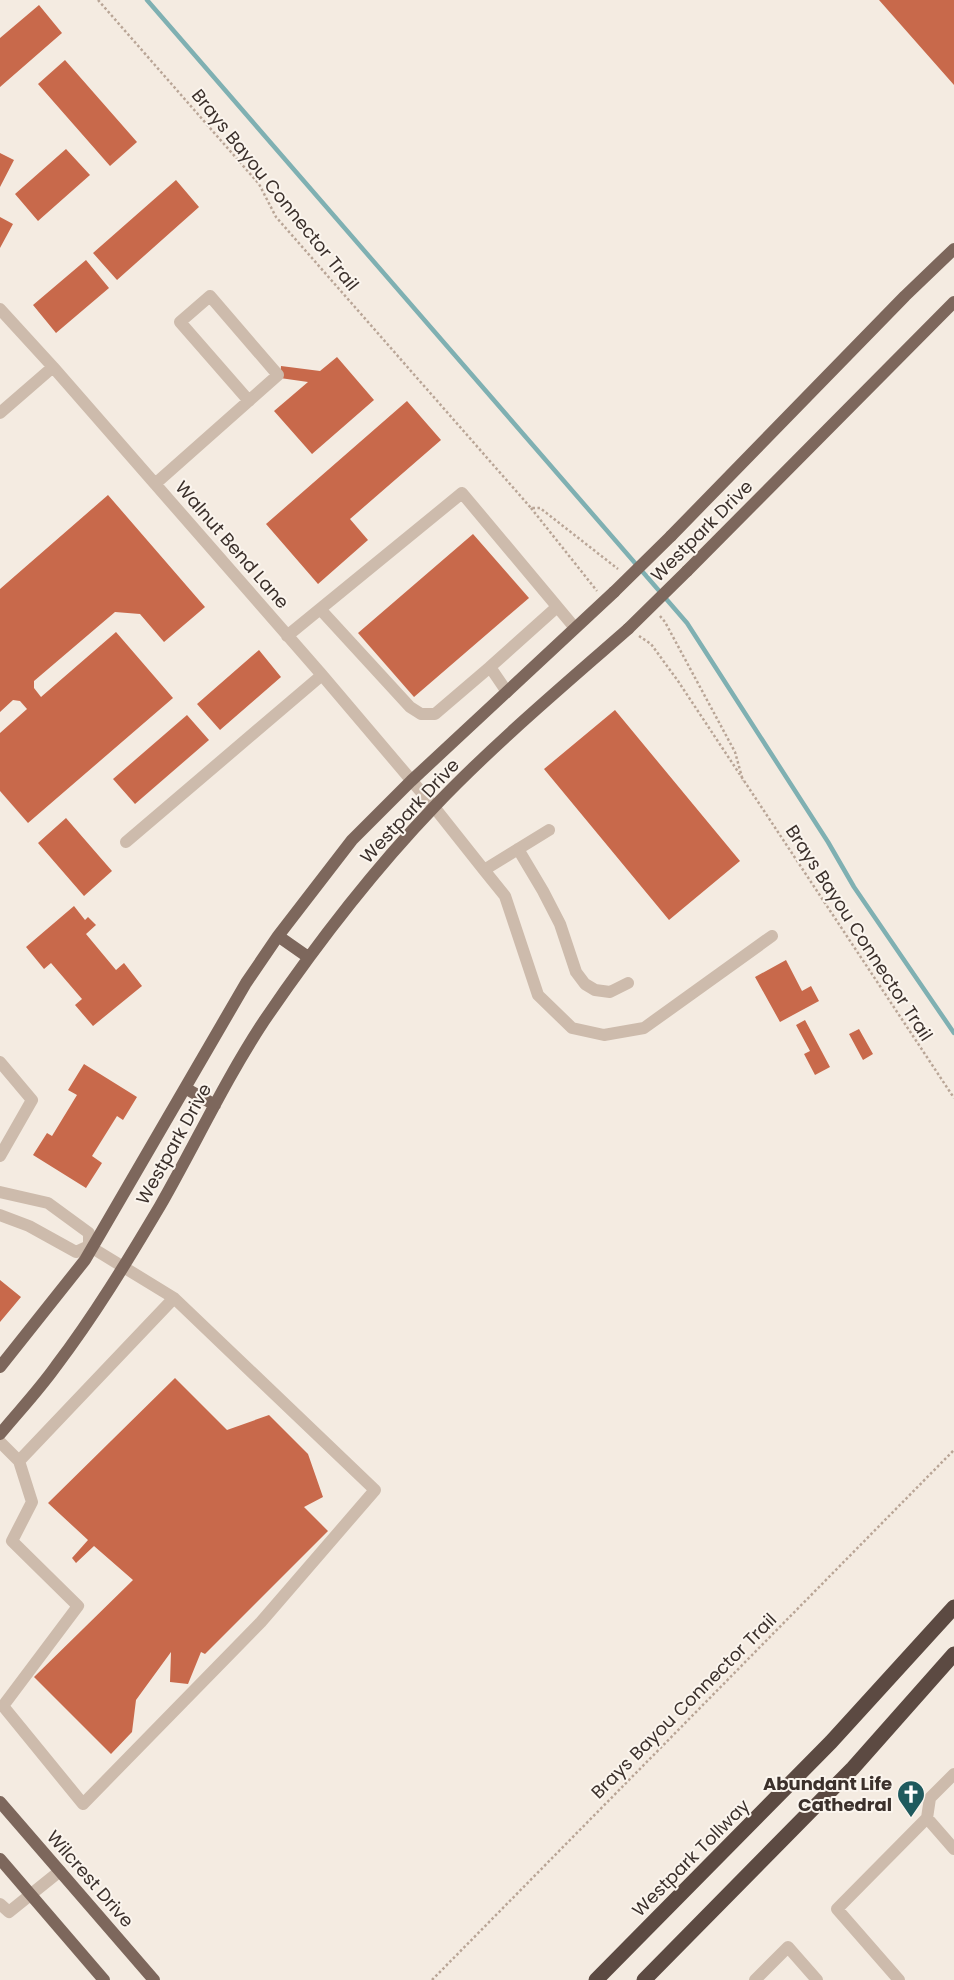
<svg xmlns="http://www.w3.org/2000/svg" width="954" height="1980" viewBox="0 0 954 1980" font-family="Poppins,sans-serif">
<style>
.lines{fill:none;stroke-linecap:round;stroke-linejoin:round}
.stream{stroke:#7fb0b2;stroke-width:4.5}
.building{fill:#c8694b}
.path{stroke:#b9a596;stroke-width:2.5;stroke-dasharray:2.5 2.5;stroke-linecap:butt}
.minor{stroke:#cdbbac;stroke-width:12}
.major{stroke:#7d675c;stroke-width:12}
.highway{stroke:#5c4a42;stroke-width:15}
.major-bridge{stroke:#7d675c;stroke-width:12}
.labels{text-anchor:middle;stroke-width:4;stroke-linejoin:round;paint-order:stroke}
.street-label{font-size:18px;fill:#3b302b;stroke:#fbf5ee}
.poi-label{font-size:18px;font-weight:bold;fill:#3b302b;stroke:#fbf5ee;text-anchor:end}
</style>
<rect width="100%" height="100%" fill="#f4ebe1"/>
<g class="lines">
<!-- stream -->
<path class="stream" d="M147,0L687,623L828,842L854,887L954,1033"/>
</g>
<!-- building -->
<path class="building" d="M879,0H954V85Z
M39,5L62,33L0,87V38Z
M65,60L137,142L110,166L38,84Z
M66,149L90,175L38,221L15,194Z
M0,153L14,160L0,187Z
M176,180L199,207L117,280L93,253Z
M0,217L13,224L0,248Z
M86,260L109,288L56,333L33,305Z
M337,357L374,400L312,454L274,411L308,382L280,378L281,366L320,371Z
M407,401L441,440L350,519L368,540L318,584L266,524Z
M108,495L205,607L164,642L140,614L115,612L34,681V688L41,697L116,632L173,698L28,823L0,791V733L27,709L20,701L13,700L0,712V589Z
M473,534L529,598L414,697L358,633Z
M259,650L281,677L220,730L197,704Z
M615,710L740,861L669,920L544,769Z
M187,715L209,740L135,804L113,779Z
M66,818L112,871L84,896L38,843Z
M74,906L85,920L88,917L96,925L86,934L116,970L124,963L142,986L93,1026L75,1005L82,999L51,963L44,969L26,947Z
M786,960L802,991L811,986L819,1001L780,1022L755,977Z
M805,1020L830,1067L815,1075L804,1054L810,1051L796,1025Z
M859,1029L873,1054L863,1060L849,1034Z
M84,1064L137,1097L123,1120L117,1116L92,1156L102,1163L86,1188L33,1155L47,1133L52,1136L77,1095L68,1090Z
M0,1280L21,1297L0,1322Z
M175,1378L227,1430L269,1415L308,1454L323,1497L304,1507L328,1531L205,1654L201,1652L188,1684L170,1682L171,1652L136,1700L132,1732L111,1754L34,1677L133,1580L94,1546L76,1563L72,1558L88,1540L48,1503Z"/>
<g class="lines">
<!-- path -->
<path class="path" d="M98,0L259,184L276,217L531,508H540L618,569
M531,508L597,591
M660,616L665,622L735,752L743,781
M639,636L651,644L678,681L954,1098
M432,1980L954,1450"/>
<!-- minor -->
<path class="minor" d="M0,309L53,367L322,675L434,807L484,870L505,896L538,995L572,1028L604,1035L644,1028L772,936
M0,413L53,367
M155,484L278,375L210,296L180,322L249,401
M320,609L410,707L421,714H435L490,667
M287,636L462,493L575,628
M507,692L490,667L557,607
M126,842L322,675
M518,849L543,891L560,924L576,972L585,984L595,990L610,992L628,983
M484,870L549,830
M0,1062L32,1100L0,1156
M0,1192L48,1203L89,1233V1246
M0,1215L29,1226L76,1252L89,1246
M0,1442L19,1461L174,1298L89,1246
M19,1461L32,1502L12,1541L78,1606L3,1706L83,1804L261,1622L375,1490L174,1298
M927,1818L954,1849
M0,1904L9,1912L60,1871
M755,1980L788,1947L817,1980
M899,1980L837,1909L927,1818L930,1798L954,1774"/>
<!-- major -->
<path class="major" d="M671,536L905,296L954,249
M687,571L954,302
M278,936L308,957
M185,1088L215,1105
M0,1367L85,1260L246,983L278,936L352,840L411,781L614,592
M0,1434C19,1411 39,1390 56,1366C94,1316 128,1260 160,1206C195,1145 225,1080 264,1021C315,946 371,873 434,807C494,744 562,687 628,629
M0,1802L154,1980
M0,1859L104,1980"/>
<!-- highway -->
<path class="highway" d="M596,1980L831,1742L954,1607
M644,1980L853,1768L954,1654"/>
<!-- major-bridge -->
<path class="major-bridge" d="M614,592L671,536
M628,629L687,571"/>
</g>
<!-- icons -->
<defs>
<g id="church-pin" transform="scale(1.4375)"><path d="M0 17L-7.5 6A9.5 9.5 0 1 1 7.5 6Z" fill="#1f5a5e" stroke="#fbf5ee"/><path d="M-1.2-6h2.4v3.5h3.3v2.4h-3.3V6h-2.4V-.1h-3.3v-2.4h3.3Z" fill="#fff"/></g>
</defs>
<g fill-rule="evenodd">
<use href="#church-pin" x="911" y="1794"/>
</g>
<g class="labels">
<!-- street labels -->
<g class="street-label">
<text transform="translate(275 190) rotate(51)" y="6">Brays Bayou Connector Trail</text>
<text transform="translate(702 531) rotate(-45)" y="6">Westpark Drive</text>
<text transform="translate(232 545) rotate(49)" y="6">Walnut Bend Lane</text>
<text transform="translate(410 811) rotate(-47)" y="6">Westpark Drive</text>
<text transform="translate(859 933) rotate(57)" y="6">Brays Bayou Connector Trail</text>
<text transform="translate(174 1144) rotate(-61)" y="6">Westpark Drive</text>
<text transform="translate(684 1706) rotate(-45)" y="6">Brays Bayou Connector Trail</text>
<text transform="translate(691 1858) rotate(-45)" y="6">Westpark Tollway</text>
<text transform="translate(90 1879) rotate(49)" y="6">Wilcrest Drive</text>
</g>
<!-- poi labels -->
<g class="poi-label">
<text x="892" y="1790">Abundant Life<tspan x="892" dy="21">Cathedral</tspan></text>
</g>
</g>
</svg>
